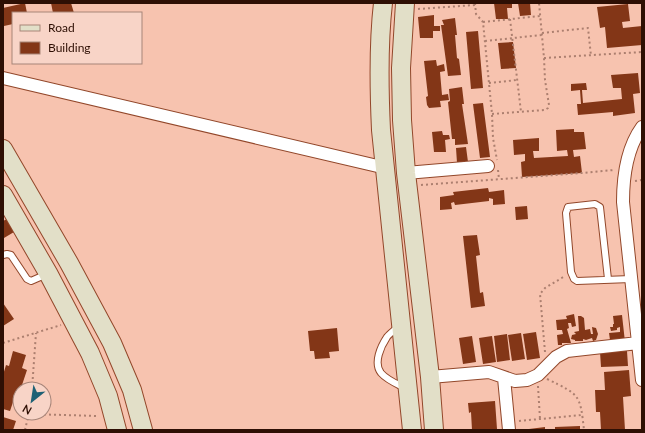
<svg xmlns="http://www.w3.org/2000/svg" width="645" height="433" viewBox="0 0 645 433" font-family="Lato,sans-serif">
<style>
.building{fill:#833617}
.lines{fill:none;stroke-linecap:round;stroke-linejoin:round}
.lane-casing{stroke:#92472a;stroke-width:8}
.street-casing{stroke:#92472a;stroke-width:14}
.secondary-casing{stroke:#92472a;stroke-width:20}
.path{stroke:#ac7f6f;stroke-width:2;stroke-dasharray:2 3;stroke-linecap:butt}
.lane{stroke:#fff;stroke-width:6}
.street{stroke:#fff;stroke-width:12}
.secondary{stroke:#e2dfc8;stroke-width:18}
</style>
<rect width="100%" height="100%" fill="#f7c3af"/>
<!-- building -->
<path class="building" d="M25,3L27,13H13V24L4,26L3,8Z
M51,3H71L74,13H53Z
M494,3H512V8H507L508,19H496Z
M518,3H530L531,15L520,16Z
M628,4L630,21L622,22L623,28L642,26V45L607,48L605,27L600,28L597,7Z
M434,15V26H440V31H433V38H420L418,17Z
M455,18L457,35H455L457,58L459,59L461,75L448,76L441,25H444L442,20Z
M478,31L483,88L471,89L466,32Z
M513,42L516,68L501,69L498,43Z
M436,60L437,66L444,64L445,71L440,72L442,95L448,94L449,100L440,101L441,107L429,108L427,105L426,97L428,96L424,61Z
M638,73L640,93L633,94L635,113L613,116V112L578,115L577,104H581L580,90L571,91V84L586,83L587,90H582L583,103L622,99L621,88H613L611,75Z
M462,87L464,104H462L468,144L455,145V139H452L448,102L450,101L449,89Z
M483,103L490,157L480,158L473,104Z
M574,129V132H584L586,149L573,150L574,157L580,156L582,173L522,177L521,162L525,161V154L514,155L513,140L539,138V151H533L534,158L568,156L567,150L557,151L556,130Z
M442,131L443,135H449L450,139L445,140L446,152H434L432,132Z
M466,147L468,162L457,163L456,148Z
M488,188L489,192L504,190L505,204L493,205V199L489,198V201L455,205L454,202L451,203L452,209L440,210V197L454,195L453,192Z
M527,206L528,219L516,220L515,207Z
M7,219L14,232L4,238L3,221Z
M477,235L480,255L476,256L480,293L483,292L485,306L471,308L463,236Z
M3,303L14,319L3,326Z
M574,314L576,326L572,327L571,323H568L569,328L567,329L571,343H562V345H558L557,335L563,334L562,330H557L556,320L567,319L566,316Z
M622,315L625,342L610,340L609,333L620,332V327L617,328V330L611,331L610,327H613V324H614L613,316Z
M578,316H581L584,318L585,330L590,329L591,334H593L592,327L596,328L598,334L596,340L593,341L592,338L586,340L583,339V341H575V340L571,339L572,335L576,334L574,332L579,331Z
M337,328L339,351L329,352L330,358L315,359L314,351H310L308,331Z
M536,332L540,358L527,360L523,334Z
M521,333L525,359L512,361L508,335Z
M507,334L510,360L497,362L494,336Z
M472,336L476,362L463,364L459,338Z
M492,336L496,362L483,364L479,338Z
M13,351L26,355L22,368L27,370L18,397L15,396L10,411L3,409V375L6,365L9,366Z
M627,351L628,366L601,367L600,352Z
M629,370L631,396L623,397L625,430H601L600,412H596L595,390H605L604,372Z
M495,401L497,429L472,430L471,412L469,413L468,403Z
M3,417L16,421L13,430H3Z
M580,426V430H555V427Z
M545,427V430H529V429Z"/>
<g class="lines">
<!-- lane casing -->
<g class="lane-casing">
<path id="lane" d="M3,255L7,254L11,255L27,279L31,281L47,274
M608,279L600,207L595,204L568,207L566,213L571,272L574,279L577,281L631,279
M399,326C395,330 390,333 387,337C381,346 373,363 381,373C387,380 397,384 405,388"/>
</g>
<!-- street casing -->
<g class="street-casing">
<path id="street" d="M3,78L386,168
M642,127C626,149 623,177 623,202L642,380
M406,173L488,166
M430,377L489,372L515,381L527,380L538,375L556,357L567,351L638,343
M504,378L509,430"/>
</g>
<!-- secondary casing -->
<g class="secondary-casing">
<path id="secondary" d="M383,3C378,46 379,87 381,130L412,430
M405,3L401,68L402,120L406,173L430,377L434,430
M3,149L69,263L112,343L132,390L143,430
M3,195L48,273L90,353L108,396L117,430"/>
</g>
<!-- path -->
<path class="path" d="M475,3L476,14L483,22L492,114L493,138L497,160
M418,9L475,5
M510,19L521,112
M483,22L540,16
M542,33L588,28L591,56
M485,41L542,35
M544,58L642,52
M489,83L517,80
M492,114L545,110L548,108L549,105L545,80L544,58L539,3
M498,170L499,179
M635,181L642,180
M421,185L582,173L614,170
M3,343L61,325
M545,352L540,294L545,288L565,276
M547,379C580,395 580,394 584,430
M538,386L540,419
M32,389L36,333
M29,414L98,416
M519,421L582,415
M25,430L29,413"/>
<!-- lane -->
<use href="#lane" class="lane"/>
<!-- street -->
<use href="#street" class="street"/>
<!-- secondary -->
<use href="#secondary" class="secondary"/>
</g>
<!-- border -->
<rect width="645" height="433" fill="none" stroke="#2e0f04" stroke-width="8"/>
<!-- legend -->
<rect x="12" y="12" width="130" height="52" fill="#f8d4c7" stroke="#a78579"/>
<rect x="20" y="25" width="20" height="6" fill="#e2dfc8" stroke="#a78579"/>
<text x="48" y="32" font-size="12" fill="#2e0f04">Road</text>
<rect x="20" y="42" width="20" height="12" fill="#833617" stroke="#a78579"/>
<text x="48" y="52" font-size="12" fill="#2e0f04">Building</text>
<!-- north arrow -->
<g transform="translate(32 401) rotate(210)"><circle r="19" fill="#f8d4c7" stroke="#a78579"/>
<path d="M0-3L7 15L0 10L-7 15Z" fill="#1f6175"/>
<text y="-6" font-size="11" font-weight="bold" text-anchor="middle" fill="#2e0f04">N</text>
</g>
</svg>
